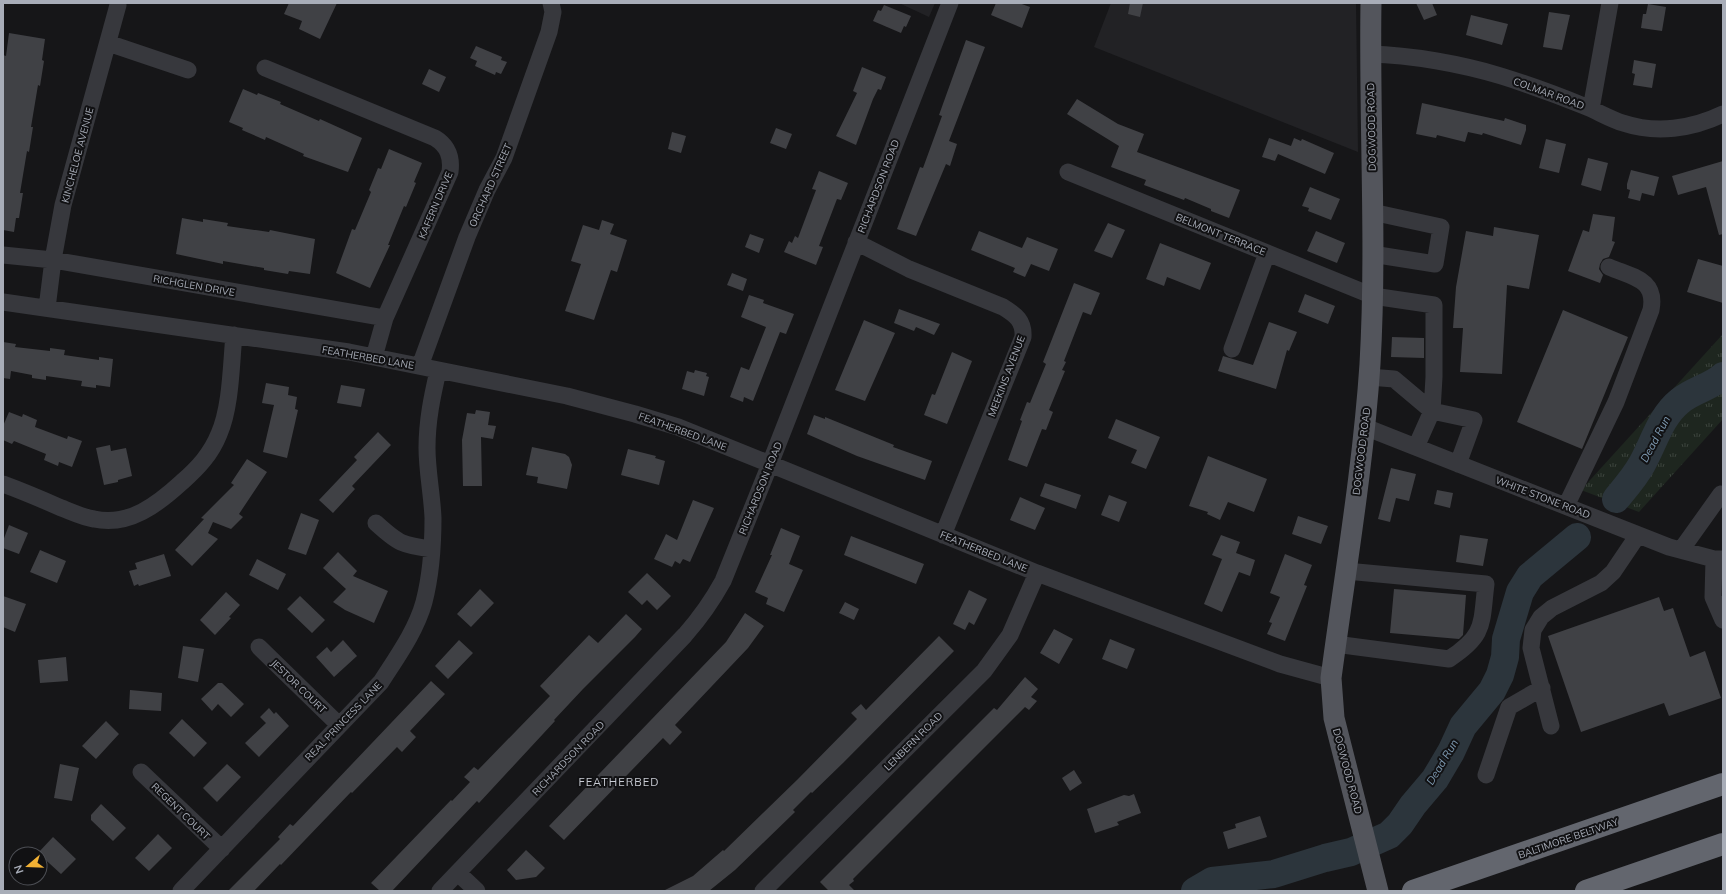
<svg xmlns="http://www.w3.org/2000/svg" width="1726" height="894" viewBox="0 0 1726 894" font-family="Mulish,sans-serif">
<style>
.built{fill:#222225}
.grass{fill:url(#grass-tufts)}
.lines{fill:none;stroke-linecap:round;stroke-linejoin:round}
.river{stroke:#2c353c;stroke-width:28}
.building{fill:#404145}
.minor{stroke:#37383d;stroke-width:17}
.major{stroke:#53555c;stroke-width:21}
.highway{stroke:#63666e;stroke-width:22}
.labels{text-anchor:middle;stroke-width:4;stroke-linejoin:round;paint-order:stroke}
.street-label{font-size:10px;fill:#a8adb8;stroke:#111113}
.water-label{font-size:11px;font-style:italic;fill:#7f9bb3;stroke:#111113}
.neighbourhood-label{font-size:11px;letter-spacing:1px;fill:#c9ccd4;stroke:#111113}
</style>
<defs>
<pattern id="grass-tufts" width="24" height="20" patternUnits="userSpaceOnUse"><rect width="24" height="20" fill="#1e261f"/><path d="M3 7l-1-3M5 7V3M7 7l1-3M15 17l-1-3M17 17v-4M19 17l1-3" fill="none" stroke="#3c433d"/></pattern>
</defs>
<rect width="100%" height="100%" fill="#161618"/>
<!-- built -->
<path class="built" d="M899,3H935L929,17Z
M1111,3H1356L1358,152L1094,47Z"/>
<!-- grass -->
<path class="grass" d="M1723,334V419L1639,512L1581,490Z"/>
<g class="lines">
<!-- river -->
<path class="river" d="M1616,499C1625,488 1635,477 1642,464C1654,443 1660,417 1680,401C1693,390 1711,387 1723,376
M1195,891L1212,881L1274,874L1325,858L1351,852L1389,835L1400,824L1413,805L1435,779L1451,752L1463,726L1492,691L1500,675L1505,657L1506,639L1520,592L1530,576L1577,537"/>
</g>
<!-- building -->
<path class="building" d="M289,3H337L320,39L299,29L302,21L284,14Z
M996,3H1019L1030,7L1022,28L991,15Z
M1130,3H1143L1140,17L1128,14Z
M1416,3H1432L1437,15L1424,20Z
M1648,4L1666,7L1662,31L1641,28L1643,14H1646Z
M884,5L911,16L906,27L904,26L901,33L873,21L878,10L881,11Z
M1549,12L1570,15L1562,50L1543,47Z
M1471,15L1508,24L1502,45L1466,35Z
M9,33L45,39L42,60L44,61L40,86L38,85L31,127H33L29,152L27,151L20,193H23L19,218H16L14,232L3,230V55L6,56Z
M966,40L985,47L949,141L957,144L950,166L946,164L916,236L897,229L920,167L923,168L942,116L939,115Z
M476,46L502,57L501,60L507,62L501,74L496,72L495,75L475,66L477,61L470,58Z
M1634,60L1656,64L1652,88L1633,85L1635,74L1632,73Z
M862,67L886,77L881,90L878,89L873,99L856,145L836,136L857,93L853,91Z
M429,69L446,77L439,92L422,84Z
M243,89L257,95L258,93L281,102L280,104L319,121L320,119L362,138L348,172L303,156L304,154L266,137L265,140L242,130L243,128L229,122Z
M1077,99L1118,124L1144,134L1137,152L1240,190L1229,218L1211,211V209L1185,198L1184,200L1144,185L1146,180L1111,167L1119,146L1067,114Z
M1422,103L1504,121L1505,118L1526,125V130L1521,145L1483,133L1482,135L1468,132L1465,142L1437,135L1436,138L1416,134Z
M776,128L792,134L786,149L770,143Z
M672,132L686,136L681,153L668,149Z
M1269,138L1291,146L1294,138L1301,141L1302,139L1334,153L1325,174L1278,154L1275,161L1262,157Z
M1546,139L1566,144L1559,173L1539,168Z
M389,149L422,163L414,182L416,183L406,207L404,206L388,245H390L370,288L336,273L352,229L355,230L371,192L369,190L378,168L381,169Z
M1588,158L1608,163L1601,191L1581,185Z
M1723,161V234L1719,235L1706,187L1678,195L1672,176Z
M1631,170L1659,177L1654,196L1642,193L1640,201L1628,198L1630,190L1627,189V184Z
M819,171L848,183L841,200L837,199L819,246L823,247L816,265L784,252L789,241L792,243L795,236L798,238L816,190L812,189Z
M1310,187L1340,199L1331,220L1308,211L1309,208L1302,206Z
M1593,214L1615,217L1612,241L1615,242L1609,257L1603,259L1600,264L1599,269L1603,275L1600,283L1568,271L1583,230L1589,232Z
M182,218L203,222V219L228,223L227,226L269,232L270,230L315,239L310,274L289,271L288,274L264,270V268L223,261V264L176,254Z
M602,220L614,224L610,234L627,240L617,272L611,270L594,320L565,311L581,264L571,261L583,225L599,230Z
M1108,223L1125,230L1112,258L1094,251Z
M1494,227L1539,235L1529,289L1507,285L1502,374L1460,372L1463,328H1453L1456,287L1466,231L1493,236Z
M979,231L1022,248L1027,237L1058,249L1049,271L1031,264L1025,277L1013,272L1015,268L971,250Z
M1316,231L1345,243L1337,263L1307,251Z
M750,234L764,239L759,253L745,247Z
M1160,243L1211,263L1200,290L1167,277L1164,286L1146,279Z
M1698,259L1723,266V303L1687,292Z
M732,273L747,279L743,291L727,285Z
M1074,283L1100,293L1091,315L1083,312L1064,361L1066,362L1062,370L1065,371L1049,410L1053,412L1046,430L1042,429L1027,467L1008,460L1022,421L1020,420L1027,402L1030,403L1046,364L1043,362Z
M1305,294L1335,306L1328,324L1298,312Z
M749,295L764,300L763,303L794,314L786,334L780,332L753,401L744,397L743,402L730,397L741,367L749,370L766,327L741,317Z
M899,309L940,324L934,335L916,327L914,331L894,323Z
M1563,310L1628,337L1582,449L1517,422Z
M864,320L895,333L865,401L835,390Z
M1269,322L1297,332L1289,351L1287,350L1276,389L1218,371L1223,356L1253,365Z
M1392,337L1424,338V358L1391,357Z
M3,342L16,344L15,347L50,351V348L65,350L64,355L99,360V357L113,359L110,387L96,385V388L81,386L82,381L46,376V380L32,378V375L11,371L10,379L3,378Z
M952,352L972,361L947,424L924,415L932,394L935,395Z
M695,370L707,373L706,376L709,377L704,396L682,389L687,371L694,373Z
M266,383L289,387L288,395L297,397L295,409L298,410L287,458L263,452L274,405L262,403Z
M341,385L365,389L361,407L337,403Z
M476,410L490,412L488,425L496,426L493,439L481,437L482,486H463L462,440L467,413L475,414Z
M9,412L22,417L23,414L37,420L35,427L67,439L68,436L82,441L72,467L59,462L58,466L44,460L46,454L14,441L12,444L3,440V426Z
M814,415L825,419V417L894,445L893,447L932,461L925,480L857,456L807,434Z
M1116,419L1160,437L1146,469L1131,463L1137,450L1108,438Z
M378,432L391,445L352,486L355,489L333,513L319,500L357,460L354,457Z
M110,445L111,451L126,448L132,476L118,480V482L104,485L96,448Z
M532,447L565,454L569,457L572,465L567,489L537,483L538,477L526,475Z
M628,449L656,456L655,458L665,461L659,485L621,475Z
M1208,456L1267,479L1254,512L1228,502L1220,520L1207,514L1208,512L1189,506Z
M247,459L267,472L239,514L243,517L231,529L213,522L208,533L218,539L192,566L175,550L204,519L201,518L234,485L231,483Z
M1391,468L1416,474L1409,501L1396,498L1390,522L1378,519Z
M1045,483L1081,495L1076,509L1040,496Z
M1437,490L1453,493L1450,508L1434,504Z
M1109,495L1127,502L1119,522L1101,515Z
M1020,497L1045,508L1035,530L1010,520Z
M693,500L714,508L690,562L683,559L680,564L675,561L672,567L654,559L666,534L677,540Z
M301,513L319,520L306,555L288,549Z
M1298,516L1328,526L1321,544L1292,534Z
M9,525L28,533L19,554L3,548V541Z
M781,528L800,536L789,564L803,570L784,612L766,604L768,598L755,592L772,555H770Z
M1221,535L1240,542L1236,553L1255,560L1250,576L1239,572L1222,612L1204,604L1222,559L1212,555Z
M1460,535L1488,539L1483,566L1456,562Z
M851,536L924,564L916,584L844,555Z
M40,550L66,561L57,583L30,572Z
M338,552L357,571L353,576L388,591L374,623L345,610L333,602L346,589L323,568Z
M164,554L171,576L139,586L138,584L134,586L129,571L137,569L135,563Z
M1285,554L1312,565L1304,585L1307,586L1285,641L1267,634L1272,623L1269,622L1280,597L1270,593Z
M257,559L286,574L278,590L249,575Z
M647,573L671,596L657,610L647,600L642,605L628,592Z
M480,589L494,603L471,627L457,614Z
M1394,589L1466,595L1463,635L1459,639L1390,633Z
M969,590L987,599L974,625L969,622L965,630L953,624Z
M226,592L240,605L229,617L231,618L215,635L200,620Z
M3,596L26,604L15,632L3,627Z
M300,596L325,620L312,633L287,609Z
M1659,597L1664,611L1673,608L1690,657L1705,651L1721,698L1669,716L1664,703L1581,732L1548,636Z
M845,602L859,609L854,620L839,613Z
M745,613L764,626L748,648L675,725L682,732L670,745L663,738L564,840L549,826L726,642Z
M626,614L642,629L635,637L583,689L554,720L555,721L479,803L477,801L392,891H380L371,883L451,800L452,801L470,782L464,777L474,767L478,770L550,696L540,686L589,635L598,643Z
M1054,629L1073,639L1059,664L1040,653Z
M939,636L954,651L843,763L812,793L811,792L793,810L795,812L735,870L709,891H663L693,876L723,850L724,851L798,779L857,719L851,713L861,704L866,710Z
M1110,639L1135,649L1127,669L1102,659Z
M343,640L357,656L334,677L316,657L327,647L331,652Z
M459,640L473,653L448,679L435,666Z
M183,646L204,649L198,682L178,678Z
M66,657L68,681L40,683L38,660Z
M1025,677L1038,689L1031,697L1037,701L1029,710L1025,707L853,879L854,881L849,885L855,891H829L820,882L994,708L997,710Z
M431,681L445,694L410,731L416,737L402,752L397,747L352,793L351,792L281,865L280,864L254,891H228L280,839L278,837L290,824L293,826Z
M218,683H222L244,704L231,717L218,704L212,711L201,699Z
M130,690L162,693L161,711L129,709Z
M269,708L274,714L276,712L289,726L259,757L245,743L266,723L260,717Z
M182,719L207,743L194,757L169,733Z
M106,721L119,734L96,759L82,746Z
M60,764L79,768L72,801L54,798Z
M227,764L241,777L217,802L203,788Z
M1074,770L1082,783L1070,791L1062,778Z
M1134,794L1141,813L1117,822L1119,825L1095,833L1087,809L1124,795L1129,796Z
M101,804L126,828L113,841L91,820V815Z
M1260,816L1267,837L1228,849L1223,832L1236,828L1235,824Z
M158,834L172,848L149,871L135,858Z
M53,837L76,859L61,874L38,853Z
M526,850L545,868L536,877L516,880L507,870Z"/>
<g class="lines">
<!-- minor -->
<path class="minor" d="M108,43L188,70
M1370,54C1411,55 1462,64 1501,76C1530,85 1557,95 1584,106C1597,111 1610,119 1623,123C1656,134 1692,129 1723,114
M265,68L435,138C448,146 452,157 450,172L385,318L374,357
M1591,109L1610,3
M1068,172L1373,296L1434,305V377L1432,411L1474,420L1458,464
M1372,212L1441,227L1435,264L1372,254
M856,242L909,269L1003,307C1016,315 1024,321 1023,337L943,535
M3,255L53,260L385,318
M3,302L349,352L567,396L635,414L678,427L770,464L1037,573L1280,664L1331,678
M47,308L53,260L63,205L118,5
M1232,349L1267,253
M420,366L467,237L487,190L504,158L549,32L553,12L551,3
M1369,377L1394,379L1432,411L1416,447
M1365,427L1669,547L1714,559H1723
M3,484C22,491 41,499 59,507C70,511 82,517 94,519C129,527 158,504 182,482C198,468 211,454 219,434C231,407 231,365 234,335
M1566,506L1616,402L1651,310C1657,279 1632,277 1609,267
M376,523C399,544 402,545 432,549
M1681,550L1721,494
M1714,559L1713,597L1723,620
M1335,644L1449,659C1486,635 1481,624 1486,584L1346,571
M259,647L339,725
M1551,726L1531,648L1533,630L1541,617L1552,608L1601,583L1613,572L1638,535
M141,772L222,849
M1486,775L1509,707L1542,688
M458,873L477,891
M181,891L381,682C397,657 416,631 424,602C431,575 433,546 433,518C432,494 427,471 427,448C427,421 432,397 438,371
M440,891L685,635C700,618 712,601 723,581L770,464L950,3
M763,891L984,671L1010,635L1037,573"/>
<!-- major -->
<path class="major" d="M1371,3C1369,123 1377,244 1370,364C1363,469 1345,573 1331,678L1334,718L1378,891"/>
<!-- highway -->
<path class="highway" d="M1413,891L1723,784
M1586,891L1723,844"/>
</g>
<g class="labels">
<!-- street labels -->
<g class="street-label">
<text transform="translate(1549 93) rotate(20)" y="4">COLMAR ROAD</text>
<text transform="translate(1371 127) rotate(-91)" y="4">DOGWOOD ROAD</text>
<text transform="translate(77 155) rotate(-75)" y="4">KINCHELOE AVENUE</text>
<text transform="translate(490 185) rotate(-66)" y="4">ORCHARD STREET</text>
<text transform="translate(878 186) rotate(-69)" y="4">RICHARDSON ROAD</text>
<text transform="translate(435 205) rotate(-67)" y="4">KAFERN DRIVE</text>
<text transform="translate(1221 234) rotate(22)" y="4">BELMONT TERRACE</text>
<text transform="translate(194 285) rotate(10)" y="4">RICHGLEN DRIVE</text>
<text transform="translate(368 357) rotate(10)" y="4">FEATHERBED LANE</text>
<text transform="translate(1006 376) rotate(-69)" y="4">MEEKINS AVENUE</text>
<text transform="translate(683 431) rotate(20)" y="4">FEATHERBED LANE</text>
<text transform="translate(1361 451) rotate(-83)" y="4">DOGWOOD ROAD</text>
<text transform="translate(760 488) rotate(-68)" y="4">RICHARDSON ROAD</text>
<text transform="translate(1543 497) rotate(21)" y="4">WHITE STONE ROAD</text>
<text transform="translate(984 551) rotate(22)" y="4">FEATHERBED LANE</text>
<text transform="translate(299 686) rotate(44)" y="4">JESTOR COURT</text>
<text transform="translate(343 721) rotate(-46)" y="4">REAL PRINCESS LANE</text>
<text transform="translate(913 741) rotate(-45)" y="4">LENBERN ROAD</text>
<text transform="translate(568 758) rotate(-46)" y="4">RICHARDSON ROAD</text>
<text transform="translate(1348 771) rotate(75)" y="4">DOGWOOD ROAD</text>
<text transform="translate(181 811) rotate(44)" y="4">REGENT COURT</text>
<text transform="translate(1568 838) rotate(-19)" y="4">BALTIMORE BELTWAY</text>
</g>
<!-- water labels -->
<g class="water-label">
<text transform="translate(1655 439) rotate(-62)" y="4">Dead Run</text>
<text transform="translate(1442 762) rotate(-59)" y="4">Dead Run</text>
</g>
<!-- neighbourhood labels -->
<g class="neighbourhood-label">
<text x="619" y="786">FEATHERBED</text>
</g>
</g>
<!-- border -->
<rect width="1726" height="894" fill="none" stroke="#a8adb8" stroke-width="8"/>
<!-- north arrow -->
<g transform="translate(28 866) rotate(251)"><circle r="19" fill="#111113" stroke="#4d4f55"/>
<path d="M0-3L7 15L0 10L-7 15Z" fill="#f2b134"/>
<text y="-6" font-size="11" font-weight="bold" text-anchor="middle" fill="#a8adb8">N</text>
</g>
</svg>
